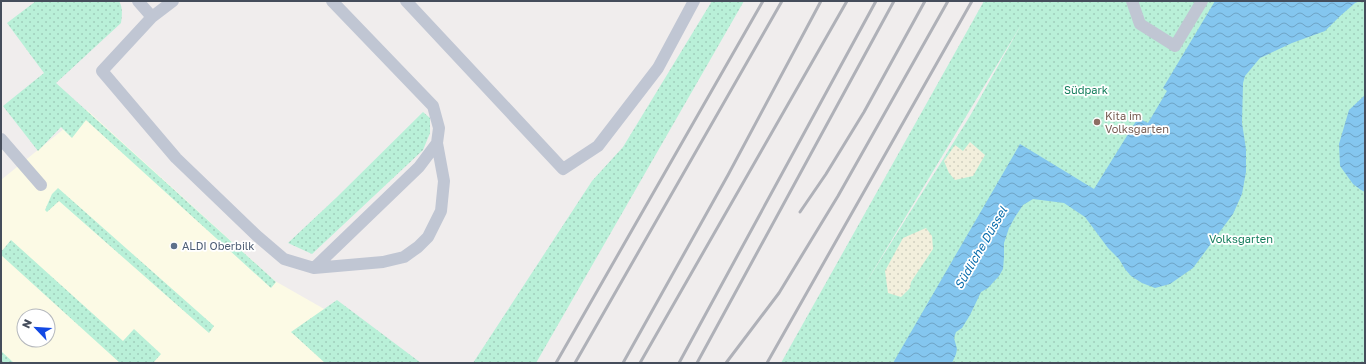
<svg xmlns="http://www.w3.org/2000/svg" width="1366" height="364" viewBox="0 0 1366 364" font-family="'Golos Text',sans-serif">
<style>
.commercial{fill:#fcfae5;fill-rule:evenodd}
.grass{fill:url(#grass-dots);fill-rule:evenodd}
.sand{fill:url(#sand-dots)}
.water{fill:url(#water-waves)}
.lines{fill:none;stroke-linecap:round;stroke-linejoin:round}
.lane{stroke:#c0c6d3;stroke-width:12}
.rail{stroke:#afb1b8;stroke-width:3}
.education-dot{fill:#8d6e63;stroke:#fff;stroke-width:1.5}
.service-dot{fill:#5c6f8a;stroke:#fff;stroke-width:1.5}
.labels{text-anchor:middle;stroke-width:3.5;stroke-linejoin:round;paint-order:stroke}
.park-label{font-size:11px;fill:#137e5c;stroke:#fff}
.education-label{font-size:11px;fill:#785e54;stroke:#fff;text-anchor:start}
.service-label{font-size:11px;fill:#4e5e75;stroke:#fff;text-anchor:start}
.water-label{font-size:12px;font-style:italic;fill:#076cac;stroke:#fff}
</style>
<defs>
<pattern id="grass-dots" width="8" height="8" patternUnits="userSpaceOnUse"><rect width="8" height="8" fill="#b9f0d8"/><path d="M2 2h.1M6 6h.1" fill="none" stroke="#a0cfbc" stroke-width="1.8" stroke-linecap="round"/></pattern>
<pattern id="sand-dots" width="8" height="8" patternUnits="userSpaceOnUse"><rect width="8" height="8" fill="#f2efdc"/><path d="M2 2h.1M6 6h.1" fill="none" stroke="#d1cfbf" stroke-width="1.8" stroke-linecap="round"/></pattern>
<pattern id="water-waves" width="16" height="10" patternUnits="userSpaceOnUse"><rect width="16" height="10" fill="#84c6ef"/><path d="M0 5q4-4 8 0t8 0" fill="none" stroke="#6ea3c5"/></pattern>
</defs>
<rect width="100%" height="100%" fill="#f0eded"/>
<!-- commercial -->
<path class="commercial" d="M87,110L275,281L419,363H1V180ZM24,316H48V340H24Z"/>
<!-- grass -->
<path class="grass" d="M36,1H119C123,7 122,16 121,23L56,83L276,282L271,288L86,120L72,138L61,127L38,151L3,106L44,73L7,23Z
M712,1H744L536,363H473L592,181L623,147Z
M984,1H1365V363H781ZM1021,25L970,116L864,286Z
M423,112L430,118V133L423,150L312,254L288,243L337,197Z
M58,188L214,326L209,333L59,201L47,212L45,210L52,194Z
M11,240L123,341L134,329L161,354L153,363H120L1,255V252Z
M337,300L421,363H325L291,332Z
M1,351L14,363H1Z"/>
<!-- sand -->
<path class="sand" d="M970,142L985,155L973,176L955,180L949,173L944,161L955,145L963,151Z
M926,228L932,236L933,249L911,282L910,288L901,297L888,293L885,271L903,238Z"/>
<!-- water -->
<path class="water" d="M1215,1H1360L1355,3L1339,17L1325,31L1292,43L1260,58L1245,76L1243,83L1242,123L1246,149V172L1242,194L1233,214L1193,268L1170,284L1155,288L1142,283L1131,276L1125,269L1119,259L1108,248L1085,217L1064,203L1033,199L1023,205L1015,217L1009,228L1004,243V257L1003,269L999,276L988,288L981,292L970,315L962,328L956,332L954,338L957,349L956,354L952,363H893L1020,144L1094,189L1138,118L1148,123L1167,91L1163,88Z
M1365,95V192L1361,190L1353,184L1340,166L1339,144L1349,110Z"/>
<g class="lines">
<!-- lane -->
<path class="lane" d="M138,1L152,17L102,71L176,158L256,235L284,259L314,268L383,262L404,257L418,247L428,237L441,211L444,181L437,143
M406,1L563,169L598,146L658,68L694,1
M1132,1L1140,24L1175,46L1202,1
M152,17L173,1
M1,139L41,185
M314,268L419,167L437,143L439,128L433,106L332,1"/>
<!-- rail -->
<path class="rail" d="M800,212L826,174L864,112L925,1
M556,363L763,1
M575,363L782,1
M623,363L728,175L821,1
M640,363L847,1
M679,363L876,1
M697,363L894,1
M726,363L779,293L838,196L948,1
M767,363L972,1"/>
</g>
<!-- markers -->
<circle class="education-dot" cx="1097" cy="122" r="4"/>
<circle class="service-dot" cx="174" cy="246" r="4"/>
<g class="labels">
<!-- park labels -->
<g class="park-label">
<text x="1086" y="94">Südpark</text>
<text x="1241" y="243">Volksgarten</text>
</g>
<!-- education labels -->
<g class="education-label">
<text x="1105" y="120">Kita im<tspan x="1105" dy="13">Volksgarten</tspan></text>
</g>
<!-- service labels -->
<g class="service-label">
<text x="182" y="250">ALDI Oberbilk</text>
</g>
<!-- water labels -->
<g class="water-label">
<text transform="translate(981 248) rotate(-60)" y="4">Südliche Düssel</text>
</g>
</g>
<!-- border -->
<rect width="1366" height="364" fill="none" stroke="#454d5b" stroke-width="4"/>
<!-- north arrow -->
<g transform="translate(36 328) rotate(295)"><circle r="19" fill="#ffffff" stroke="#b5b8bd"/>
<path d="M0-3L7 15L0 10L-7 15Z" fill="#1249e4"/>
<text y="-6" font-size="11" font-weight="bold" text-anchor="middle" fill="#454d5b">N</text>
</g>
</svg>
